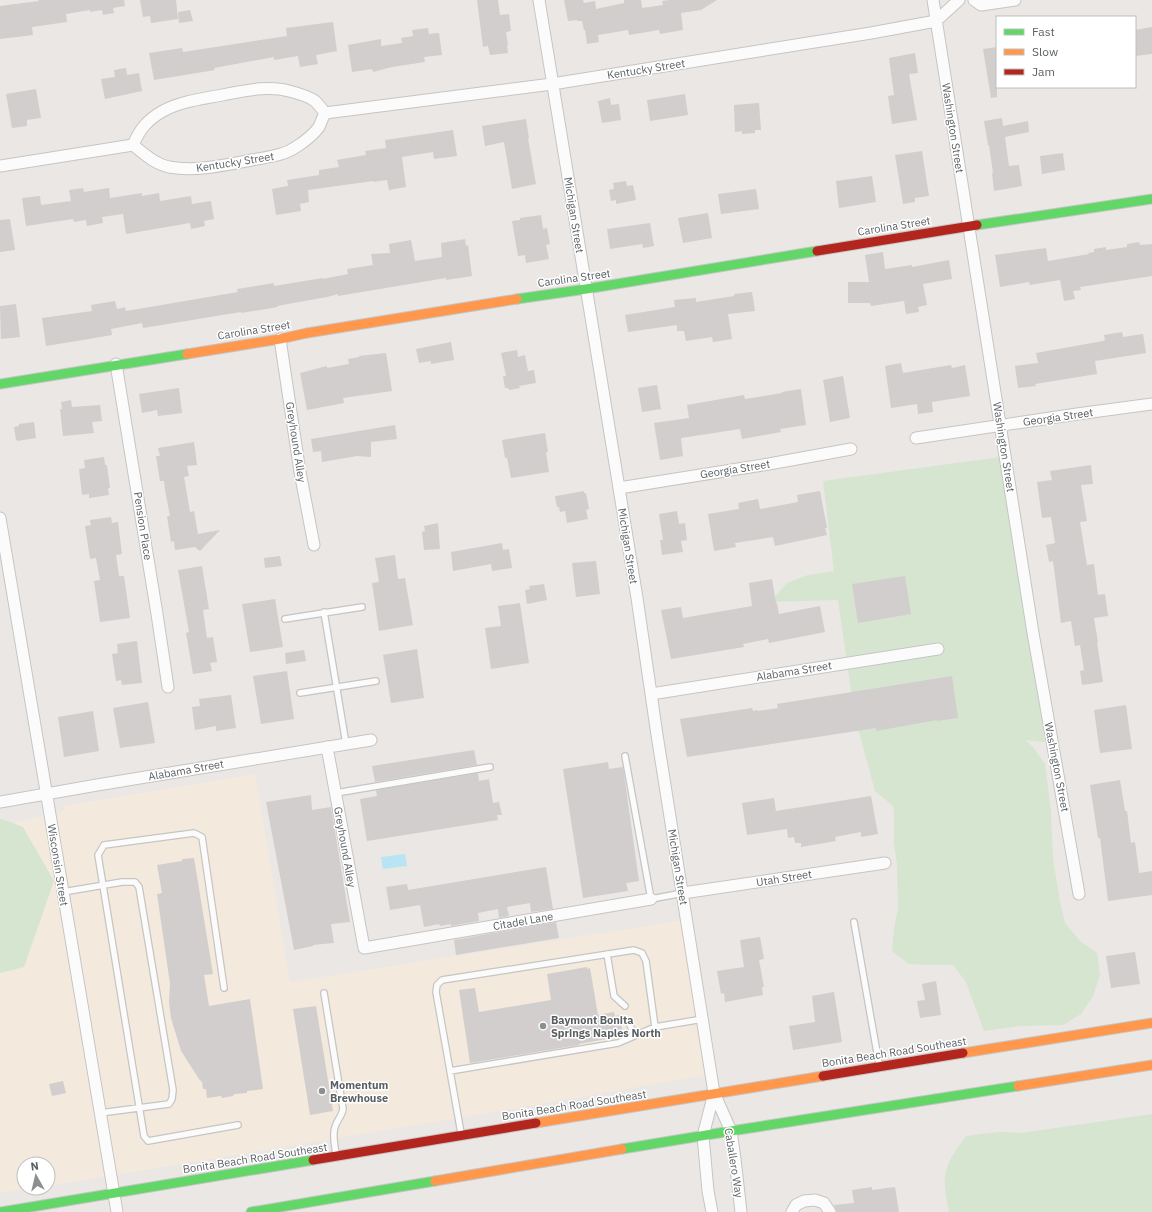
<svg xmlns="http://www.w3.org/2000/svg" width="1152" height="1212" viewBox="0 0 1152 1212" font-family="'IBM Plex Sans',sans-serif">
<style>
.commercial{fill:#f3eadd}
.green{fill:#d6e5d0}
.water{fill:#b9e4f3}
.building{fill:#d1cecd}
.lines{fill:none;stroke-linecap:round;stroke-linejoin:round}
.lane-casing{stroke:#c6c5c4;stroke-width:8}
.street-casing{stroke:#c6c5c4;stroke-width:13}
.fast-casing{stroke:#c6c6c6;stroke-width:11}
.slow-casing{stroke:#c6c6c6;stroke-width:11}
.jam-casing{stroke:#c6c6c6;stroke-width:11}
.lane{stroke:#fcfbfb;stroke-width:5.5}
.street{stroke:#fcfbfb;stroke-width:11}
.fast{stroke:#63d668;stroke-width:9}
.slow{stroke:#ff974d;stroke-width:9}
.jam{stroke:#b3261e;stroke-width:9}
.poi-dot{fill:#8c8f90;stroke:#fff;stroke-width:1.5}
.labels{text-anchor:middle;stroke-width:3;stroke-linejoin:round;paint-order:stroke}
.street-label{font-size:11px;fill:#5a5f62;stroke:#fff}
.poi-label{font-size:11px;font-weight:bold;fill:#5a5f62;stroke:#fff;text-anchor:start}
</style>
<rect width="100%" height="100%" fill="#eae7e4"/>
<!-- commercial -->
<path class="commercial" d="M255,774L290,982L692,919L718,1073L483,1114L48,1186V1164H24V1188H33L0,1193V973L24,967L23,827L13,823L64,811L63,806Z"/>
<!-- green -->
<path class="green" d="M1001,457L1045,742L1025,740L1032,746L1045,764L1051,812L1053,859L1060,902L1065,923L1080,941L1097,953L1100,975L1093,996L1081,1014L1063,1025L1019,1026L984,1031L966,982L953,965H931L909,964L892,951L894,929L898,908L897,865L894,843V813L893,806L875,791L855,718L838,600L772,602V600L787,583L808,575L834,571L823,481Z
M0,819H2L23,827L54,881L24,967L0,973Z
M1152,1114V1212H949C947,1199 942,1182 947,1168C950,1157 959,1146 966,1136L999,1132L1021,1133Z"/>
<!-- water -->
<path class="water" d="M405,854L407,866L383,869L381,857Z"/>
<!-- building -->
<path class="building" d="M38,0H124L125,6L113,8L114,13L103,15L102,10L90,12V10L66,14L67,22L32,27L33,35L0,39V6L39,1Z
M140,0H176L178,19L151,23L150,16L143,17Z
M477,0H498L500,15L509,14L511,31L506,32L508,45H507L508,53L490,55L488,46L483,47Z
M564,0H583L584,3L595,1L596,9L624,3V0H641L642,8L663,5L662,1L670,0H717L701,10L681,13L683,30L660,34L659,30L629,35L628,30L598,35L599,42L587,44L585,30H584L582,21H577V20L568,21Z
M190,10L193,21L179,23L178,12Z
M333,22L337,51L316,55L318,64L300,67L298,56L274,60V57L214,68L215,70L154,80L149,53L182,48L183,52L287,36L286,28Z
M1152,27V54L1135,56V30Z
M428,28L429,34L439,33L442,55L424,57L425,62L392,67L373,72L372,69L352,72L348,45L381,39V46L402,43L401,38L413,36L412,30Z
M997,47V97L991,98L983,49Z
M915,53L918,73L909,74L917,120L892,124L888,96L894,95L889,58Z
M126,68L127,75L139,73L142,91L105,99L101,79L115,77L114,70Z
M36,89L41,118L27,120V126L12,128L6,94Z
M685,94L688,115L650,121L647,100Z
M610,98L611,105L619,104L621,120L602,123L598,101Z
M759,103L761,130H755V133L742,134V131L735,132L734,105Z
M1002,118L1003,126L1028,121L1029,132L1005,137L1009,166L1019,165L1022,186L994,191L992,173H993L989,145H988L984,121Z
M526,119L529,138H528L536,184L512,189L504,142L485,146L482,126Z
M453,130L457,156L434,159L433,152L402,157L406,187L389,190L387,180L373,182V181L308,190L309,202L300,204L301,211L276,215L272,189L288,186L287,180L319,175V170L339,167L337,160L366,155L365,151L386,148L385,140Z
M922,151L929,196L915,198V202L903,204L895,155Z
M1063,153L1065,170L1042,174L1040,156Z
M872,176L876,202L839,208L836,181Z
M626,181L627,186L633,185L636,200L616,204V200L611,201L609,190L614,189L613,183Z
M83,188L84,192L109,188L110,198L142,193V196L159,193L160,201L191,196L192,204L211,201L214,219L204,221L205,226L191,229L190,223L126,234L123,214L102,217L103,223L87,226L86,220L74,222L73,219L26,226L22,198L40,196L41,205L71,201L69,190Z
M756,189L759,209L721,214L718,194Z
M708,213L712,238L683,243L678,218Z
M541,215L543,229L547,228L550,244L546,245L549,259L526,263L525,255L518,256L512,221L520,220V218Z
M10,219L15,250L0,252V220Z
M650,223L654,246L643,248L642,244L610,249L607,229Z
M465,239L466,246L468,245L472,276L446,280V278L338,296V294L327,297L277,306L278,307L241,313V312L143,328L142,323L111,329L112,335L83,340L46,346L42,318L92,311L91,305L115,301L117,309L125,307L126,311L238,292L237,289L274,283V286L323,278V279L348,274L347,269L373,265L371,254L390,253L389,244L411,240L415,261L442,257L441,243Z
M1139,242L1140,245L1152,244V276L1080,287L1081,290L1073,291L1075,299L1064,301L1060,280L1030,285L1029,282L1000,287L995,255L1046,248L1048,261L1089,254L1088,253L1094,252V249L1106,247V250L1127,247V244Z
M883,252L885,269L912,265V267L949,260L952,279L923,284L927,305L918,307L919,312L906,314L904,301L871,306L870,303H848V282H869L865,255Z
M752,292L755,311L728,314L732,339L713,342L712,337L686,341L684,331H677V325L628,332L625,315L675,307L674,300L696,298V302L734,296V294Z
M16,304L20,337L1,339L0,306Z
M1122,332L1123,337L1143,334L1146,353L1095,361L1097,374L1035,384L1036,386L1018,388L1015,366L1038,363L1036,353L1103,341L1105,340L1104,335Z
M451,342L454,360L431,364V361L419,363L416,349Z
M517,350L518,357L525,355L528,371L534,370L536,383L519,386L520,388L509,390L508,388H505L503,376H506L501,353Z
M386,353L392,391L343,398L344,403L307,410L300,373L327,366V368L349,364L348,359L359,357V356Z
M901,363L903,373L951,365L952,368L965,365L970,396L932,402L933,412L918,414L917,404L891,408L885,366Z
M843,376L850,418L830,422L823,380Z
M657,385L661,409L642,412L638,388Z
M179,388L182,413L158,416L157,410L142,413L139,394Z
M801,389L806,425L780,429L781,432L742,439L740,429L681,438L683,456L660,460L654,423L689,418L687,405L744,395L745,399L782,393V392Z
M71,400L72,407L100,405L102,421L92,422L94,433L63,436L60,409H62L61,402Z
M34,422L36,438L17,441V440H16L14,427L19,426V424Z
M395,425L397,439L371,442V457L357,456L322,462L321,451L313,452L311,439Z
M545,433L548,452H546L549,472L511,478L507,458H505L502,440Z
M194,442L197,465L187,466L189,476L184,477L190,512L194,511L198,534L220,530L200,551L195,547L175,550L174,541L171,542L167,516H170L165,490L164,481H160L156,456H160L158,448Z
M104,457L105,465H107L110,488H108L109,495L89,498V494L82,495L79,469L85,468L84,460Z
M1091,465L1093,484L1081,485L1087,521L1080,522L1087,565L1094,564L1098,595L1105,594L1108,616L1094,618L1098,642H1097L1103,682L1082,685L1080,671L1084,670L1080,645L1075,646L1071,621L1061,623L1053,561L1049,562L1046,545L1055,543L1051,517L1042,518L1037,482L1052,480L1050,471Z
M584,491V493H586L589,509L586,510L588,519L567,523L565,511L560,512L559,507H557L555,497L556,496Z
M820,491L827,528H825L827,535L775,546L773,537L735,543L736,547L714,551L708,514L739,509L738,503L758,499L760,509L798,502L797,495Z
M677,511L679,524L685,523L687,540L681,541L683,552L662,555L660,540H663L659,514Z
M111,517L112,523L118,522L122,554L116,555L119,576H124L130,618L100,622L94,581L100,580L96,558L90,559L85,526L91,525L90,520Z
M438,523L440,549L424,550L422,532L425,531L424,526Z
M502,543L503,550L509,549L512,568L492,571L491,564L453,571L451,552Z
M395,555L398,579L405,578L413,625L379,631L372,583L379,582L375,558Z
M280,556L282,566L265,568L264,558Z
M596,561L600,594L576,597L572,563Z
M202,566L209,609L203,610L207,638L213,637L217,662L210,663L212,671L193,674L186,633L189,632L178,570Z
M905,576L911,614L858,623L852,584Z
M772,579L776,603H777L779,614L820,606L825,632L769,643L768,639L743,644L744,647L671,659L661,610L681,607L683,618L752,606L749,583Z
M544,584L547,600L527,604L525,590L530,589L529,586Z
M275,599L283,647L250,652L242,604Z
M520,603L529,663L491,669L485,628L501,626L498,606Z
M137,641L142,683L122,685L121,680L116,681L112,654L118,653L117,644Z
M417,649L424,698L391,703L383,655Z
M304,650L306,661L286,664L285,653Z
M287,671L294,719L261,724L253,676Z
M952,676L958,718L937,721V720L876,731V728L687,757L680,719L752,708L753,711L757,710L758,711L778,708L777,704Z
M231,695L236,728L216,731V726L195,730L192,707L200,706L199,699Z
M148,702L155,743L120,748L113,708Z
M1126,705L1132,749L1100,753L1094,710Z
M93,711L99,751L64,757L58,717Z
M474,750L477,765L375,782L372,766Z
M608,762L609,769L623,767L639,881L626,883L628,891L583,898L563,769Z
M478,773L479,781L489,779L493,803L499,802L502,815H497L498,820L367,841L360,799L377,796L376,790Z
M1120,780L1125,811H1127L1131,843L1135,842L1139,873L1152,871V895L1108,901L1100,838H1098L1090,785Z
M311,795L312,810L331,807L350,922L331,924L334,943L313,945V946L294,950L266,802Z
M871,796L878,834L861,837V832L835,837L836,841L801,847V843H795L794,837L788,838L787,829L747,835L742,803L774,798L776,811Z
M194,858L213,974L204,975L209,1006L250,999L263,1089L247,1091V1093L234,1094L233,1096L222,1098L221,1096L207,1098L206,1089H203L202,1082L199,1079L181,1051L171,1018L169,1002L170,984L157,894L162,893L157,865L182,861V859Z
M546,867L553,909L531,912L530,903L507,907L509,916L499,918L498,909L478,913L479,921L451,926V924L440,926L439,924L424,927L420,905L390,910L386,887L407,884L408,890Z
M556,922L559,938L456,955L454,940Z
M760,937L764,959L759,960L764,987H762L763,995L725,1002L724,993L721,994L717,971L744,967L740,940Z
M1135,952L1140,984L1111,988L1106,956Z
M587,967V969L590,968L598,1015L614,1012L615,1016L620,1015L623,1036L579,1044V1045L470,1063L459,990L475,988L479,1012L551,1000L547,974Z
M936,981L941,1015L920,1018L917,1001L925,1000L922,984Z
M834,992L842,1042L793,1050L789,1026L815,1022L812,996Z
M316,1006L333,1111L310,1115L293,1009Z
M63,1081L66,1093L52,1096L49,1084Z
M872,1187V1190L895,1187L899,1212H837L834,1205L854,1203L852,1190Z"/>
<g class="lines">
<!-- lane casing -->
<g class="lane-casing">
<path id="lane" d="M324,612L346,744
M285,619L362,607
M300,693L376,681
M625,756L651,899L683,893
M336,793L490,767
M63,892L122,882H135L139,887L173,1090L172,1099L169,1104L100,1113
M854,922L879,1064
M607,954L614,996L625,1006
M224,988L202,837L194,833L104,845L98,855L144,1136L148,1141L238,1125
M324,993L343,1109C342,1116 337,1120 335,1127C332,1135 335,1146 336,1154
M629,1022L634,1036
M450,1071L618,1043L655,1027
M461,1133L436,992L437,985L442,980L634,950L642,953L646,961L655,1027L703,1019"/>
</g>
<!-- street casing -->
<g class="street-casing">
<path id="street" d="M539,0L637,598L657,735L714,1093
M933,0L1033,633C1048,720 1064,807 1079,894
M974,0L981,5L1015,0
M325,113L552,84L871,33L936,21L959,0
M133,145C140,129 147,120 163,111C181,101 202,99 222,95C244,91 268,85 289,91C297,93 308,96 315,101C318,104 322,109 325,113
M0,166L133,145C144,154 155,164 169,167C196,172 225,165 252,160C267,157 283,156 296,147C304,142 313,135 319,127C321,122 323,117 325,113
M280,339L300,472L314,545
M116,364L157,614L168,687
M916,438L1077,414L1152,404
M619,488L769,464L851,449
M0,518L117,1212
M651,694L938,649
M327,747L364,948L651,899
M0,802L97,785L371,740
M683,893L885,863
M712,1212L708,1191L703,1136L714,1093L731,1131L735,1159L741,1212
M792,1212L796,1205L804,1201L815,1200L824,1203L830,1212"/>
</g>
<!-- fast casing -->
<g class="fast-casing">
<path id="fast" d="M977,225L1152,199
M517,299L586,289L817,251
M0,384L187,354
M622,1149L731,1131L1018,1086
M1,1212L313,1160
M251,1212L435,1181"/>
</g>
<!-- slow casing -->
<g class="slow-casing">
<path id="slow" d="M187,354L280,339L307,333L517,299
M963,1053L1152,1023
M1018,1086L1152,1065
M536,1123L823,1076
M435,1181L622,1149"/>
</g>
<!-- jam casing -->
<g class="jam-casing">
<path id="jam" d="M817,251L977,225
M823,1076L963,1053
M313,1160L536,1123"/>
</g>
<!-- lane -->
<use href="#lane" class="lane"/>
<!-- street -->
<use href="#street" class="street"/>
<!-- fast -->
<use href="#fast" class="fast"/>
<!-- slow -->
<use href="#slow" class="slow"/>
<!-- jam -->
<use href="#jam" class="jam"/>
</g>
<!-- markers -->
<g class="poi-dot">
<circle cx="543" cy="1026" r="4"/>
<circle cx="322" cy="1091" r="4"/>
</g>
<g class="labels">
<!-- street labels -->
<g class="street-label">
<text transform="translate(646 69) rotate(-9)" y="4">Kentucky Street</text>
<text transform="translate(953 128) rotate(81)" y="4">Washington Street</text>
<text transform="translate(235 162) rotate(-9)" y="4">Kentucky Street</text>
<text transform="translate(574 215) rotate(81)" y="4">Michigan Street</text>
<text transform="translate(894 226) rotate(-9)" y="4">Carolina Street</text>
<text transform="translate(574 278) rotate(-8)" y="4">Carolina Street</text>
<text transform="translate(254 330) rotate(-9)" y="4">Carolina Street</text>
<text transform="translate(1058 417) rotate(-8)" y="4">Georgia Street</text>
<text transform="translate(296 442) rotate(81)" y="4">Greyhound Alley</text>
<text transform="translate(1004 447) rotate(81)" y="4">Washington Street</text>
<text transform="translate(735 469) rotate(-9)" y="4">Georgia Street</text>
<text transform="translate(143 526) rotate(81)" y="4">Pension Place</text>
<text transform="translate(628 546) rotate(81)" y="4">Michigan Street</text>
<text transform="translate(794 671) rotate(-9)" y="4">Alabama Street</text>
<text transform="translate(1057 767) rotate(79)" y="4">Washington Street</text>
<text transform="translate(186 770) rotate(-10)" y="4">Alabama Street</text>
<text transform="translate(345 847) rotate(80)" y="4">Greyhound Alley</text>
<text transform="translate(58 865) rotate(81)" y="4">Wisconsin Street</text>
<text transform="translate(678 867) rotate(81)" y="4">Michigan Street</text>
<text transform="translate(784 878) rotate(-9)" y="4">Utah Street</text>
<text transform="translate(523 921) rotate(-10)" y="4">Citadel Lane</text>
<text transform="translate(894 1052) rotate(-9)" y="4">Bonita Beach Road Southeast</text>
<text transform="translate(574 1105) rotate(-9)" y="4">Bonita Beach Road Southeast</text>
<text transform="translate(255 1158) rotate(-9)" y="4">Bonita Beach Road Southeast</text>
<text transform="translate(734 1163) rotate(81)" y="4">Caballero Way</text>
</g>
<!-- poi labels -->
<g class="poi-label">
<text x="551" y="1024">Baymont Bonita<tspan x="551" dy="13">Springs Naples North</tspan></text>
<text x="330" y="1089">Momentum<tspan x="330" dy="13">Brewhouse</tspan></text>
</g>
</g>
<!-- legend -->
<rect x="996" y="16" width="140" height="72" fill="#ffffff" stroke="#bdbfc0"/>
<rect x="1004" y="29" width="20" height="6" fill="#63d668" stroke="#bdbfc0"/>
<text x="1032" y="36" font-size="12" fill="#5a5f62">Fast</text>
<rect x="1004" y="49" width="20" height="6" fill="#ff974d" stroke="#bdbfc0"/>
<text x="1032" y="56" font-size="12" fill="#5a5f62">Slow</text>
<rect x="1004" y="69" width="20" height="6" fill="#b3261e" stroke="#bdbfc0"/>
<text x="1032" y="76" font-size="12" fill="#5a5f62">Jam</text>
<!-- north arrow -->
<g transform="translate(36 1176) rotate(352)"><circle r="19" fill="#ffffff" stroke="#bdbfc0"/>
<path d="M0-3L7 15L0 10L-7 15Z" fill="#8c8f90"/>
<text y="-6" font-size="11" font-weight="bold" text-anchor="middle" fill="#5a5f62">N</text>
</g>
</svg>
